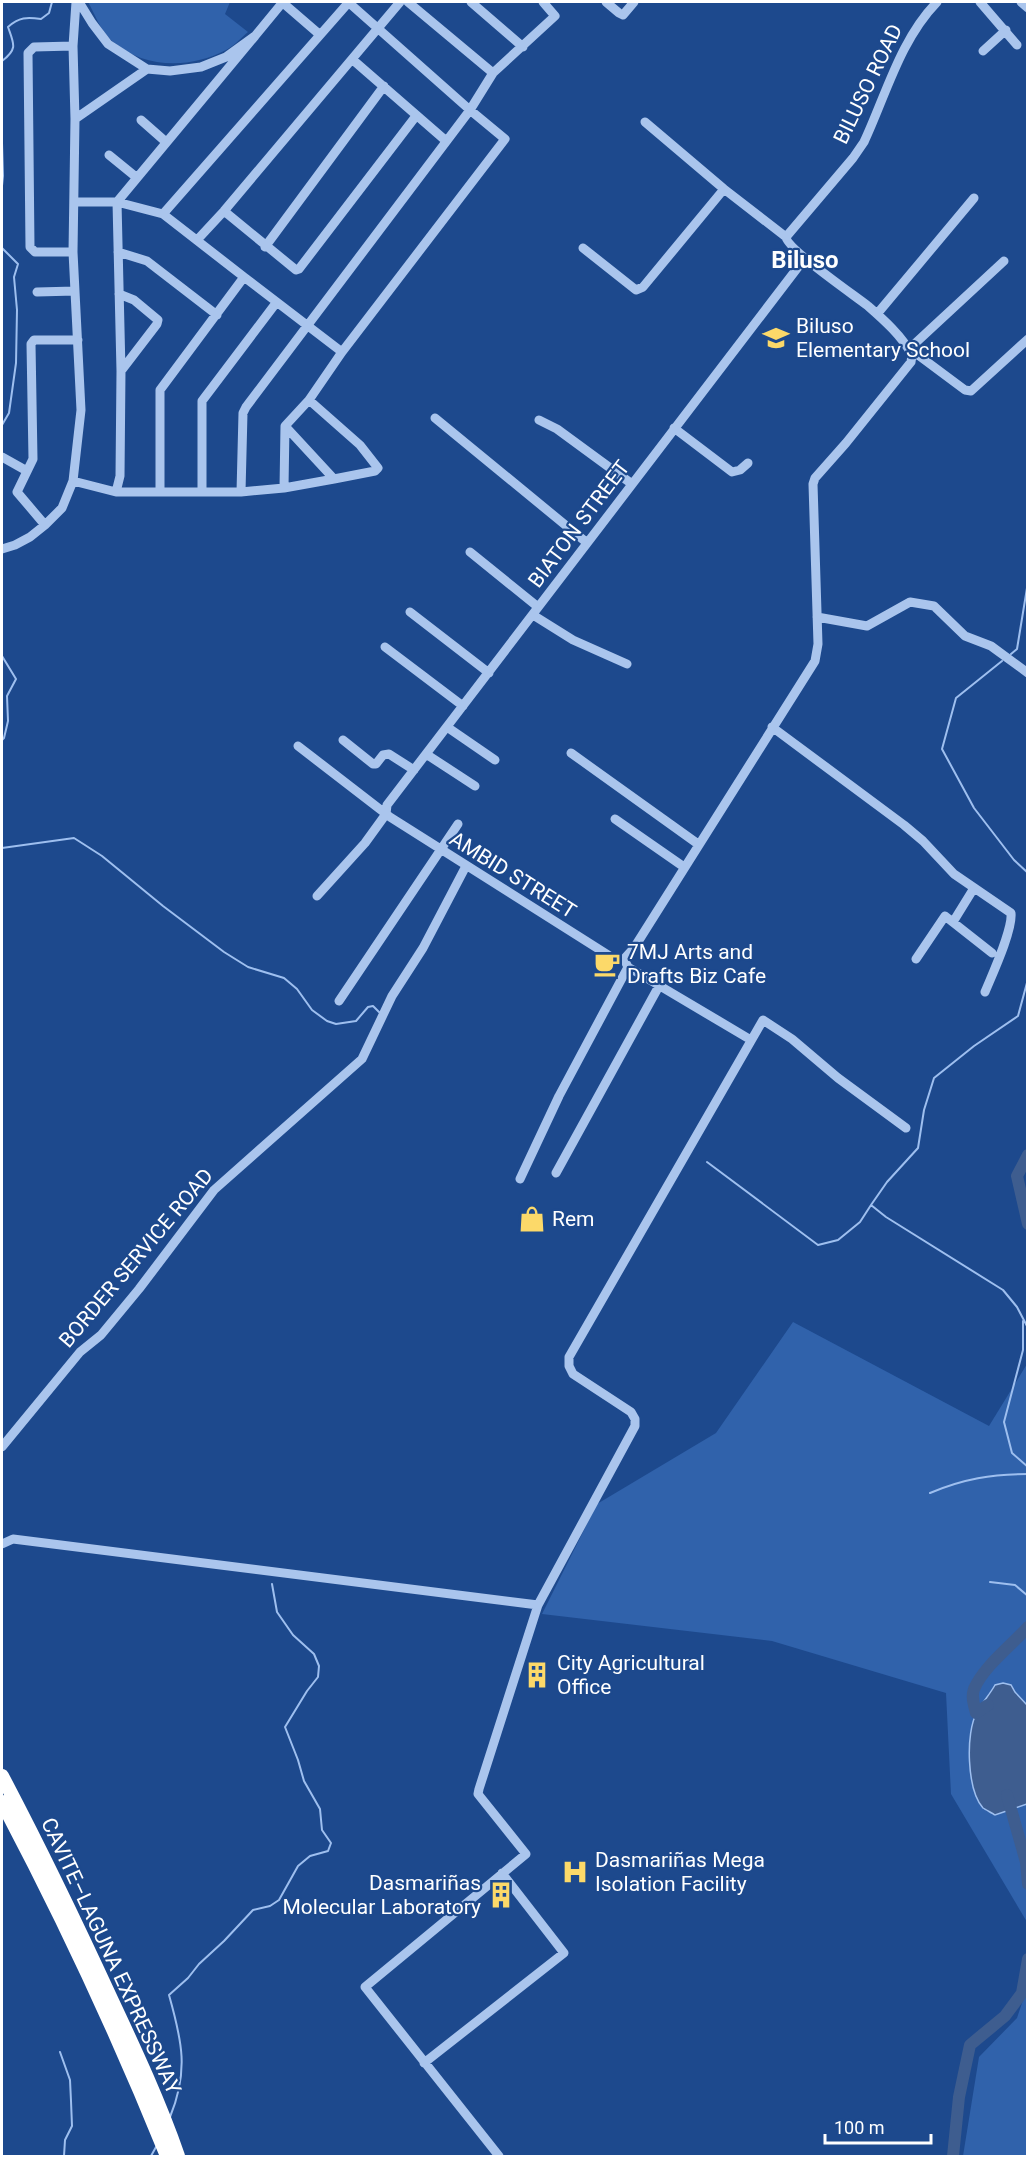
<svg xmlns="http://www.w3.org/2000/svg" width="1029" height="2158" viewBox="0 0 1029 2158" font-family="Roboto,sans-serif">
<style>
.green{fill:#3062ab}
.water{fill:#3e5d8f;stroke:#9ebfef;stroke-width:1.5}
.lines{fill:none;stroke-linecap:round;stroke-linejoin:round}
.stream{stroke:#9ebfef;stroke-width:2}
.river{stroke:#3e5d8f;stroke-width:12}
.minor{stroke:#aac5ed;stroke-width:9}
.highway{stroke:#fff;stroke-width:14}
.labels{text-anchor:middle;stroke-width:4.5;stroke-linejoin:round;paint-order:stroke}
.street-label{font-size:21px;fill:#fff;stroke:#1d498d}
.poi-label{font-size:21px;fill:#fff;stroke:#1d498d;text-anchor:start}
.quarter-label{font-size:24px;font-weight:bold;fill:#fff;stroke:#1d498d}
</style>
<rect width="100%" height="100%" fill="#1d498d"/>
<!-- green -->
<path class="green" d="M88,2H230L225,14L248,32C241,38 234,46 226,50C190,69 144,69 112,41C101,32 95,14 88,2Z
M793,1322L989,1426L1027,1364V1922L951,1794L946,1693L772,1641L542,1614L597,1504L716,1433Z
M1027,1988V2156H963L979,2057L1017,2018Z"/>
<!-- water -->
<path class="water" d="M1003,1683L1011,1685L1015,1692L1027,1705V1804L995,1815C992,1813 986,1810 983,1808C967,1790 965,1733 977,1712C982,1703 990,1694 995,1685Z"/>
<g class="lines">
<!-- stream -->
<path class="stream" d="M2,61C18,49 14,44 8,27C19,17 27,17 41,19L49,13L52,2
M2,143L3,176L2,186
M2,248L18,264L14,277L17,310L16,363L9,413L2,425
M1011,654L1017,649L1028,582
M2,656L16,679L7,696L8,721L4,738L2,740
M1002,661L956,698L942,749L974,808L1014,860L1028,873
M2,848L74,838L102,856L163,906L224,952L248,967L284,978L297,989L312,1010L327,1021L336,1024L356,1021L368,1007L373,1006L379,1012
M707,1162L818,1245L838,1240L860,1222L871,1205L886,1217L1003,1290L1017,1307L1028,1328
M871,1205L887,1182L918,1148L924,1110L934,1078L974,1046L1018,1016L1028,979
M1023,1321V1350L1004,1422L1012,1453L1028,1467
M930,1493C963,1479 992,1474 1028,1474
M990,1582L1015,1585L1028,1596
M60,2052L70,2080L71,2101L72,2126L65,2140L64,2156
M170,2117C189,2071 182,2041 169,1995L188,1978L199,1964L224,1941L253,1910L270,1906L279,1900L298,1866L310,1856L328,1851L331,1843L322,1830L320,1809L304,1781L298,1760L285,1727L307,1691L318,1677L319,1666L314,1654L293,1635L277,1612L272,1584
M151,2156L156,2147"/>
<!-- river -->
<path class="river" d="M1028,1155L1017,1176L1028,1224
M988,1705L976,1713C974,1705 971,1697 974,1689C984,1666 1011,1646 1028,1627
M1007,1795L1026,1862L1028,1884
M953,2156L959,2097L970,2045L1005,2016L1022,1993L1028,1959"/>
<!-- minor -->
<path class="minor" d="M79,2L92,23L108,44L147,69L170,71L201,67L226,57L255,36L283,2
M282,2L319,34
M408,2L493,73
M471,2L523,47
M606,2L619,13L623,15L634,2
M980,2L1017,45
M1021,2L1028,8
M983,51L1006,30
M353,60L445,140
M75,119L147,69
M141,120L166,142
M645,122L724,189L786,237C787,249 854,295 868,306C884,320 902,336 912,355H918L965,390L971,391L1028,339
M109,155L136,177
M75,202H117L163,214L244,277L160,390V492
M224,211L296,270L299,269L416,116
M163,214L349,2
M786,237L853,158L864,142C886,95 900,40 937,2
M198,239L224,211L400,2
M265,247L384,86
M583,248L636,290L643,287L724,189
M73,252H35L30,247L28,53L34,47L73,46
M118,252L147,261L217,315
M244,277L342,352
M37,292L75,291
M119,294L134,300L158,320L157,324L121,371
M877,314L974,198
M909,349L1004,261
M309,400L360,445L378,468L375,471L334,479
M435,418L586,542
M539,420L557,429L632,484
M674,428L732,472L740,470L748,463
M2,457L27,471
M73,481L116,492H241L284,488L334,479L285,426
M284,488L285,426L309,400L342,352L505,139L470,110L348,2
M116,492L120,476L121,371L117,202L255,36
M202,492V401L276,303
M241,492L243,413L246,407L470,110L493,73L555,16L543,2
M45,525L17,492L33,459L31,344L34,340H78
M2,549L15,545L30,537L45,525L62,508L73,481L81,410L73,252L75,119L73,46L76,2
M470,552L538,607
M410,612L489,673
M533,615L573,640L627,664
M817,617L867,626L910,602L934,606L965,636L991,646L1028,673
M385,647L463,706
M447,727L495,760
M772,727L904,825L923,841L954,874L1011,913C1013,930 992,975 985,992
M343,740L373,764H376L383,755L389,754L414,770
M298,746L390,817L616,960L624,959
M571,753L698,844
M426,754L475,786
M386,814L387,805L805,258
M615,819L684,867
M317,896L365,843L386,814
M953,922L974,888
M624,959L634,948L815,661L818,644L813,484L815,478L846,443L911,362L912,355
M916,959L945,916L992,953
M625,961L628,967L751,1040
M339,1001L458,824
M556,1173L659,986
M520,1179L559,1096L628,967
M2,1447L80,1352L101,1335L139,1289L214,1190L362,1059L392,996L423,948L466,866
M2,1544L13,1539L538,1605
M424,2063L564,1953L502,1873
M499,2156L365,1987L526,1854L478,1794L479,1789L538,1605L635,1426V1419L631,1412L573,1374L569,1366V1357L763,1020L792,1039L838,1078L906,1128"/>
<!-- highway -->
<path class="highway" d="M2,1776C41,1850 77,1925 112,2001C136,2052 160,2104 178,2156
M2,1802C63,1917 118,2035 167,2156"/>
</g>
<!-- icons -->
<defs>
<g id="school-bare" transform="scale(2.07)"><path d="M0-5L7-2L0 1L-7-2ZM-4 1L0 2.5L4 1V4Q0 6-4 4Z" fill="#fcd969" stroke="#1d498d" stroke-width="2.5" paint-order="stroke"/></g>
<g id="cafe-bare" transform="scale(2.07)"><path d="M-5.5-4.5H6V0H3Q3 3.5 0 3.5H-2.5Q-5.5 3.5-5.5 0ZM3-3.2v2h1.7v-2ZM-6 4.5H4V6H-6Z" fill="#fcd969" stroke="#1d498d" stroke-width="2.5" paint-order="stroke"/></g>
<g id="shop-bare" transform="scale(2.07)"><path d="M-5-2.5h2.3a2.7 3.5 0 0 1 5.4 0H5L5.5 6h-11ZM-1.5-2.5h3a1.5 2.3 0 0 0-3 0Z" fill="#fcd969" stroke="#1d498d" stroke-width="2.5" paint-order="stroke"/></g>
<g id="building-bare" transform="scale(2.07)"><path d="M-4-6H4V6H1V3H-1V6H-4ZM-2.5-4.3h1.7v1.8h-1.7ZM.8-4.3h1.7v1.8H.8ZM-2.5-1h1.7V.8h-1.7ZM.8-1h1.7V.8H.8Z" fill="#fcd969" stroke="#1d498d" stroke-width="2.5" paint-order="stroke"/></g>
<g id="hospital-bare" transform="scale(2.07)"><path d="M-5-5h3v3.5h4V-5h3V5h-3V1.5h-4V5h-3Z" fill="#fcd969" stroke="#1d498d" stroke-width="2.5" paint-order="stroke"/></g>
</defs>
<g fill-rule="evenodd">
<use href="#school-bare" x="776" y="338"/>
<use href="#cafe-bare" x="607" y="964"/>
<use href="#shop-bare" x="532" y="1219"/>
<use href="#building-bare" x="537" y="1675"/>
<use href="#hospital-bare" x="575" y="1872"/>
<use href="#building-bare" x="501" y="1895"/>
</g>
<g class="labels">
<!-- street labels -->
<g class="street-label">
<text transform="translate(868 84) rotate(-64)" y="7">BILUSO ROAD</text>
<text transform="translate(579 524) rotate(-53)" y="7">BIATON STREET</text>
<text transform="translate(513 875) rotate(32)" y="7">AMBID STREET</text>
<text transform="translate(136 1258) rotate(-50)" y="7">BORDER SERVICE ROAD</text>
<text transform="translate(111 1956) rotate(65)" y="7">CAVITE–LAGUNA EXPRESSWAY</text>
</g>
<!-- poi labels -->
<g class="poi-label">
<text x="796" y="333">Biluso<tspan x="796" dy="24">Elementary School</tspan></text>
<text x="627" y="959">7MJ Arts and<tspan x="627" dy="24">Drafts Biz Cafe</tspan></text>
<text x="552" y="1226">Rem</text>
<text x="557" y="1670">City Agricultural<tspan x="557" dy="24">Office</tspan></text>
<text x="595" y="1867">Dasmariñas Mega<tspan x="595" dy="24">Isolation Facility</tspan></text>
<text x="481" y="1890" text-anchor="end">Dasmariñas<tspan x="481" dy="24">Molecular Laboratory</tspan></text>
</g>
<!-- quarter labels -->
<g class="quarter-label">
<text x="805" y="268">Biluso</text>
</g>
</g>
<!-- border -->
<rect width="1029" height="2158" fill="none" stroke="#ffffff" stroke-width="6"/>
<!-- scale -->
<path d="M825 2134v9h106v-9" fill="none" stroke="#ffffff" stroke-width="3"/>
<text x="834" y="2134" font-size="18" fill="#ffffff" stroke="#1d498d" stroke-width="4.5" paint-order="stroke">100 m</text>
</svg>
